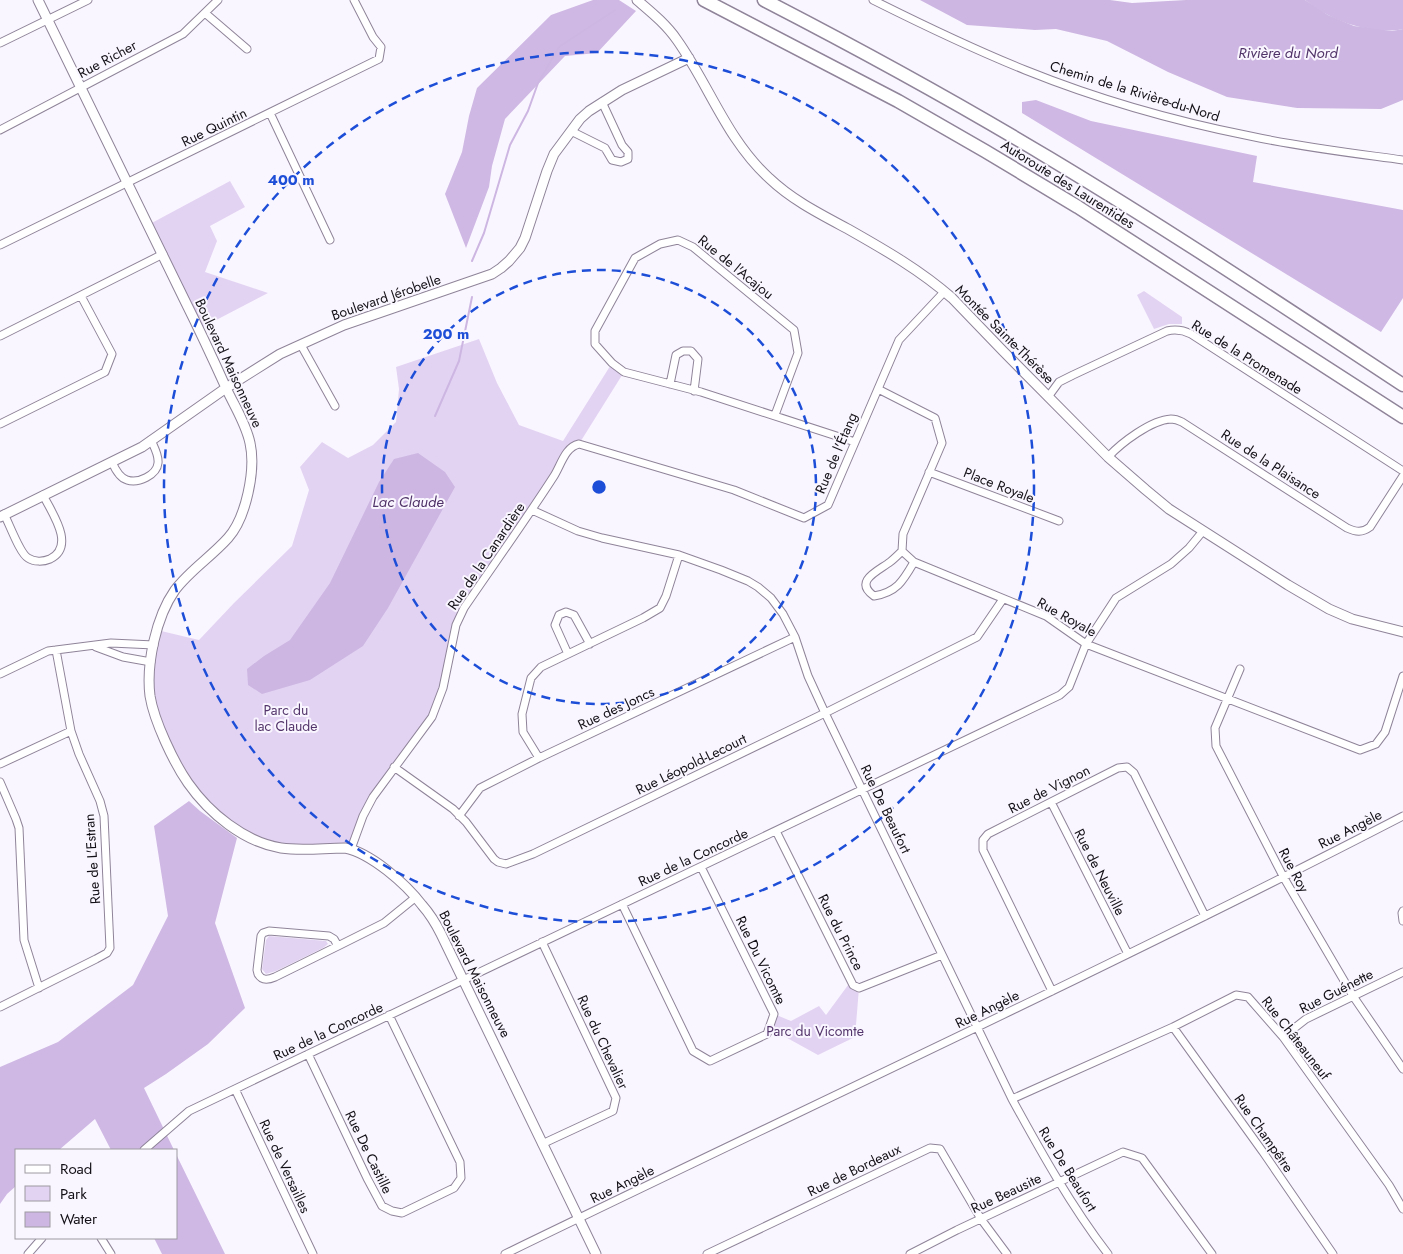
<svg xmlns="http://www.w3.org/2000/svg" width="1403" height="1254" viewBox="0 0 1403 1254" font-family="Jost,sans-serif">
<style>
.green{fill:#e3d3f3}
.forest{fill:#cfb9e4}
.water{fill:#cdb7e2}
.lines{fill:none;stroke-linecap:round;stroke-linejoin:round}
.stream{stroke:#cdb7e2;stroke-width:2}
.minor-casing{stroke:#8f8499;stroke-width:9}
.tertiary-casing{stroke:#8f8499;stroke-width:11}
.motorway-casing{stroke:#8f8499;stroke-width:15}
.minor{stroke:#fff;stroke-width:7}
.tertiary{stroke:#fff;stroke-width:9}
.motorway{stroke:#fff;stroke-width:12}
.ring{fill:none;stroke:#1d4ed8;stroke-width:2.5;stroke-dasharray:9 6}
.labels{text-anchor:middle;stroke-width:4;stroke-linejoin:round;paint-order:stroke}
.street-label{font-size:14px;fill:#141017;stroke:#faf6ff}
.park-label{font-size:14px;fill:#53356b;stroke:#faf6ff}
.water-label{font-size:15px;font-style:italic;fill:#513469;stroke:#faf6ff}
.centre{fill:#1d4ed8;stroke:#faf6ff;stroke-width:2.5}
.ring-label{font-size:15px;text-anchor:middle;font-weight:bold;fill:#1d4ed8;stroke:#faf6ff;stroke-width:4;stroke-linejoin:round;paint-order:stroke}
</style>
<rect width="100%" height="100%" fill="#faf6ff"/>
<!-- green -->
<path class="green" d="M230,181L245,207L210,226L217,241L205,272L268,293L199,329L148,225Z
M1144,291L1182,317V324H1169L1154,329L1137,295Z
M479,339L497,383L519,425L563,441L612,363L624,372L579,444L574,445L464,608L432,717L373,797L351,849L281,848L235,829L185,779L151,697L157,630L199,640L234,603L292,546L309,490L300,467L322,442L348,458L373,445L396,422L399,389L396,367Z
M269,936L326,941L328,944L323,948L276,971L266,974L262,969L266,940Z
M851,981L859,988L855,1037L818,1055L769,1028L774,1014L791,1021L819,1006L826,1015Z"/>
<!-- forest -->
<path class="forest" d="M593,0H619L636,11L597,53L565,56L505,119L492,166L489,187L466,248L445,194L462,152L469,116L477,88L551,15Z
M1305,0H1403V29C1380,34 1348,26 1328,15C1320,11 1312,5 1305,0Z
M1036,100L1091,121L1257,156L1253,182L1403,210V298L1381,332L1022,113V102Z
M189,801L200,811L237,838L215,923L245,1008L208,1044L166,1074L144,1088L174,1150H111L95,1119L59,1150H16V1186L7,1194L0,1204V1067L58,1042L133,985L168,916L154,826Z
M176,1154L225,1254H162L154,1238H176Z"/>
<!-- water -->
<path class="water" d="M920,0H1110L1132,3L1186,0H1305L1328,15L1354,26L1392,31L1403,29V100L1381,109L1297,108L1227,97L1168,72L1107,41L1056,29L1035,30L967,25Z
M418,453L445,472L455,487L388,608L363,646L310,680L262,694L248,685L247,669L264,656L290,640L330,583L379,482L394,459Z"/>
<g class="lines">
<!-- stream -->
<path class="stream" d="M472,261L484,233L510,145L528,111L538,83L559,47L615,10
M435,416L459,361L472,297"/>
<!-- minor casing -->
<g class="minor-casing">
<path id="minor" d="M873,0C923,25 973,49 1025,70C1097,99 1174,121 1250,136C1300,147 1352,153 1403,160
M205,13L247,49
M0,43L88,0
M270,113L330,240
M0,130L183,34L218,0
M571,131L605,148L612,160L621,162L628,159V152L622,145L602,102
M0,245L379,59L381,47L373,37L354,0
M0,336L163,254
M301,345L335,406
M670,384L676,355L683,351H691L698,359L694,391
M878,389L935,418L942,443L903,534L902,551L914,562L1046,616L1086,644L1360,750L1376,744L1385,732L1403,676
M1048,397L1059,382L1073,375L1167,331C1176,329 1183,330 1191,334L1403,471
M775,415L798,353L794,330L693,247L678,240L660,244L635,258L595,331V344L612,363L624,372L701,392L855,442
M0,424L105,372L112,354L81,296
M1108,457C1121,443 1151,420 1171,419C1175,419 1178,420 1182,422L1347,528C1356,532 1362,533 1370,527L1403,476
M112,462C115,469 120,478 127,480C138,484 157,475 158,463C159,455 154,447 151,440
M929,472L1059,521
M532,510L578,531L602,538L679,555L721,570L748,581L758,587L771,598L783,614L795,637L808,676L825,713L1012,1099C1041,1152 1071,1206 1108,1254
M4,514C9,523 20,554 28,558C34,562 43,562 50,559C76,546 52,513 43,495
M902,551C898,555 894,559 890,562C878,571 853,581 874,596C897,592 903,581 914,562
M96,647L123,657L151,662
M568,654L555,625L559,615L566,612L574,615L590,644
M1240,669L1215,728L1216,746L1284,878L1353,996L1403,1069
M0,674L48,651L56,650L111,643L154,645
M539,758L523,732L522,714L531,678L541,667L643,618L660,608L666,596L679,555
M0,764L71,731
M394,767L453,809L466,822L494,859L498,862L506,864L533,854L825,713L977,637L1003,599
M0,782L16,819L19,828L24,940L39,988
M1051,802L1128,954
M459,816L480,788L539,758L795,637
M776,831L853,985L859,988L942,955
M351,849L363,816L373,797L432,717L443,688L456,625L464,608C494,564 525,521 554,476C561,465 565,447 579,444L734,490L804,518L828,505L899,340L944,292
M622,904L693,1051L710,1061L767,1034L774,1014L701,867
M1403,911L1402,913L1403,921
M338,946L275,977C268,980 262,981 258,974L257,970L261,936L263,933L269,931L329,936L334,939L338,946L384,923L416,897
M1052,991L983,850V840L988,834L1118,768L1127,767L1134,773L1205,916
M0,1007L96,959L107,953L110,948L104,816L100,801L79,754L71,731L56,650
M1173,1027L1263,1152L1333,1254
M1283,1037L1306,1019L1403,972
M308,1054L367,1178L382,1206L392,1211L402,1213L454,1188L461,1178L460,1162L389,1015
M235,1089L313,1254
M1012,1099L1173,1027L1236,995L1248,997L1283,1037L1389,1185L1403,1209
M542,1144L613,1111L616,1098L542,942
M144,1150L189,1111L1060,695L1069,687L1086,644L1116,598L1171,564L1189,548L1203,531
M101,1238L111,1254
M28,1254L42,1238
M505,1254C805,1108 1107,969 1403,816
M707,1254L930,1148L940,1149L981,1219L1007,1254
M910,1254L957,1230L1123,1152L1142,1158L1212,1254"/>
</g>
<!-- tertiary casing -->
<g class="tertiary-casing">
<path id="tertiary" d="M38,0C86,100 136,199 184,299C199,329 213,359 227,390C235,407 246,424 250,443C256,470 246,518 228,538C211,557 190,570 175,590C156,617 146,664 150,696C154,721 174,763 188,783C209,813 244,842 281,848C302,851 324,848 345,848C371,853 406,884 422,905C430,914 436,924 441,934L596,1254
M637,0C651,12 666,24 677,40C709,85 727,140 769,178C792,200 820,214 848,229C885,250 920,270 952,298L1003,351L1108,457L1146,490L1169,509L1288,585L1329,609L1352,619L1403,632
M0,517L142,447L226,388L280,354L344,325L492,274L501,268L509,261L520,248L525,238L547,171L554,154L580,119L589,111L622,90L689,58"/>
</g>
<!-- motorway casing -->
<g class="motorway-casing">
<path id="motorway" d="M704,0L898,101L985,151L1078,207L1403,417
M764,0C861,50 956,102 1049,158C1169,230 1286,308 1403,385"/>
</g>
<!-- minor -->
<use href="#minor" class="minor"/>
<!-- tertiary -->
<use href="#tertiary" class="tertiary"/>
<!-- motorway -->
<use href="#motorway" class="motorway"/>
</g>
<!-- distance rings -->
<g class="ring">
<circle cx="599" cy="487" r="217"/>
<circle cx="599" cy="487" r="435"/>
</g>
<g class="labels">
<!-- street labels -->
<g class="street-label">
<text transform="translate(107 59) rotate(-28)" y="5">Rue Richer</text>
<text transform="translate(1135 91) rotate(17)" y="5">Chemin de la Rivière-du-Nord</text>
<text transform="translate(214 127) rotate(-26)" y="5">Rue Quintin</text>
<text transform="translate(1068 184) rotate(32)" y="5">Autoroute des Laurentides</text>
<text transform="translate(736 267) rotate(39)" y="5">Rue de l'Acajou</text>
<text transform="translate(386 297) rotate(-19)" y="5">Boulevard Jérobelle</text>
<text transform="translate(1005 334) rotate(45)" y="5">Montée Sainte-Thérèse</text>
<text transform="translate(1247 357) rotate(32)" y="5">Rue de la Promenade</text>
<text transform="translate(229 363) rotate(65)" y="5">Boulevard Maisonneuve</text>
<text transform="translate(836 453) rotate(-67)" y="5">Rue de l'Étang</text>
<text transform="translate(1271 464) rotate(33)" y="5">Rue de la Plaisance</text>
<text transform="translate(999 485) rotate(21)" y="5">Place Royale</text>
<text transform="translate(486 556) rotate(-56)" y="5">Rue de la Canardière</text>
<text transform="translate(1067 617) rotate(29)" y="5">Rue Royale</text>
<text transform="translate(616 708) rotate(-25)" y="5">Rue des Joncs</text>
<text transform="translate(691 764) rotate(-26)" y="5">Rue Léopold-Lecourt</text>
<text transform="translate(1049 789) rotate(-27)" y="5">Rue de Vignon</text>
<text transform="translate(886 809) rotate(64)" y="5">Rue De Beaufort</text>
<text transform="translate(1350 829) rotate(-27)" y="5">Rue Angèle</text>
<text transform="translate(693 857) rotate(-25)" y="5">Rue de la Concorde</text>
<text transform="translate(92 859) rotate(-94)" y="5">Rue de L'Estran</text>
<text transform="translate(1294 870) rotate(62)" y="5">Rue Roy</text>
<text transform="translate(1100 872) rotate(63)" y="5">Rue de Neuville</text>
<text transform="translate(841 932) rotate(63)" y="5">Rue du Prince</text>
<text transform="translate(761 960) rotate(64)" y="5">Rue Du Vicomte</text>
<text transform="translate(475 974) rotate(63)" y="5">Boulevard Maisonneuve</text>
<text transform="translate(1336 991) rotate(-27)" y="5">Rue Guénette</text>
<text transform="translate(987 1009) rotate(-26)" y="5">Rue Angèle</text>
<text transform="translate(328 1031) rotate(-25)" y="5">Rue de la Concorde</text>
<text transform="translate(1296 1038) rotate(52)" y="5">Rue Châteauneuf</text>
<text transform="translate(603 1042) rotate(65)" y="5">Rue du Chevalier</text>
<text transform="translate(1264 1133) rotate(55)" y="5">Rue Champêtre</text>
<text transform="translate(369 1152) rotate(64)" y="5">Rue De Castille</text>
<text transform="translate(285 1166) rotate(65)" y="5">Rue de Versailles</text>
<text transform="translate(1068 1169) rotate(58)" y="5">Rue De Beaufort</text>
<text transform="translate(854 1170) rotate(-26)" y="5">Rue de Bordeaux</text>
<text transform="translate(622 1184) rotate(-26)" y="5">Rue Angèle</text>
<text transform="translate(1006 1193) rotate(-25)" y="5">Rue Beausite</text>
</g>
<!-- park labels -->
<g class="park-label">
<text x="286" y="715">Parc du<tspan x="286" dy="16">lac Claude</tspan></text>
<text x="815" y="1036">Parc du Vicomte</text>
</g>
<!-- water labels -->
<g class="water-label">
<text x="1288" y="58">Rivière du Nord</text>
<text x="408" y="507">Lac Claude</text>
</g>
</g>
<circle cx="599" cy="487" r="8" class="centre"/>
<g class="ring-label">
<text x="291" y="185">400 m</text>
<text x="446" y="339">200 m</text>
</g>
<!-- legend -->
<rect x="15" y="1149" width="162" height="90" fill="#faf6ff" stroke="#9e9aa2"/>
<rect x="25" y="1165" width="25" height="8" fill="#ffffff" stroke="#9e9aa2"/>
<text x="60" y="1174" font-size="15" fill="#141017">Road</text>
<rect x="25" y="1186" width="25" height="15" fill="#e3d3f3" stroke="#9e9aa2"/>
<text x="60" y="1199" font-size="15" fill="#141017">Park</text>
<rect x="25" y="1212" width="25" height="15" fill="#cdb7e2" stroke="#9e9aa2"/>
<text x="60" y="1224" font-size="15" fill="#141017">Water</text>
</svg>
